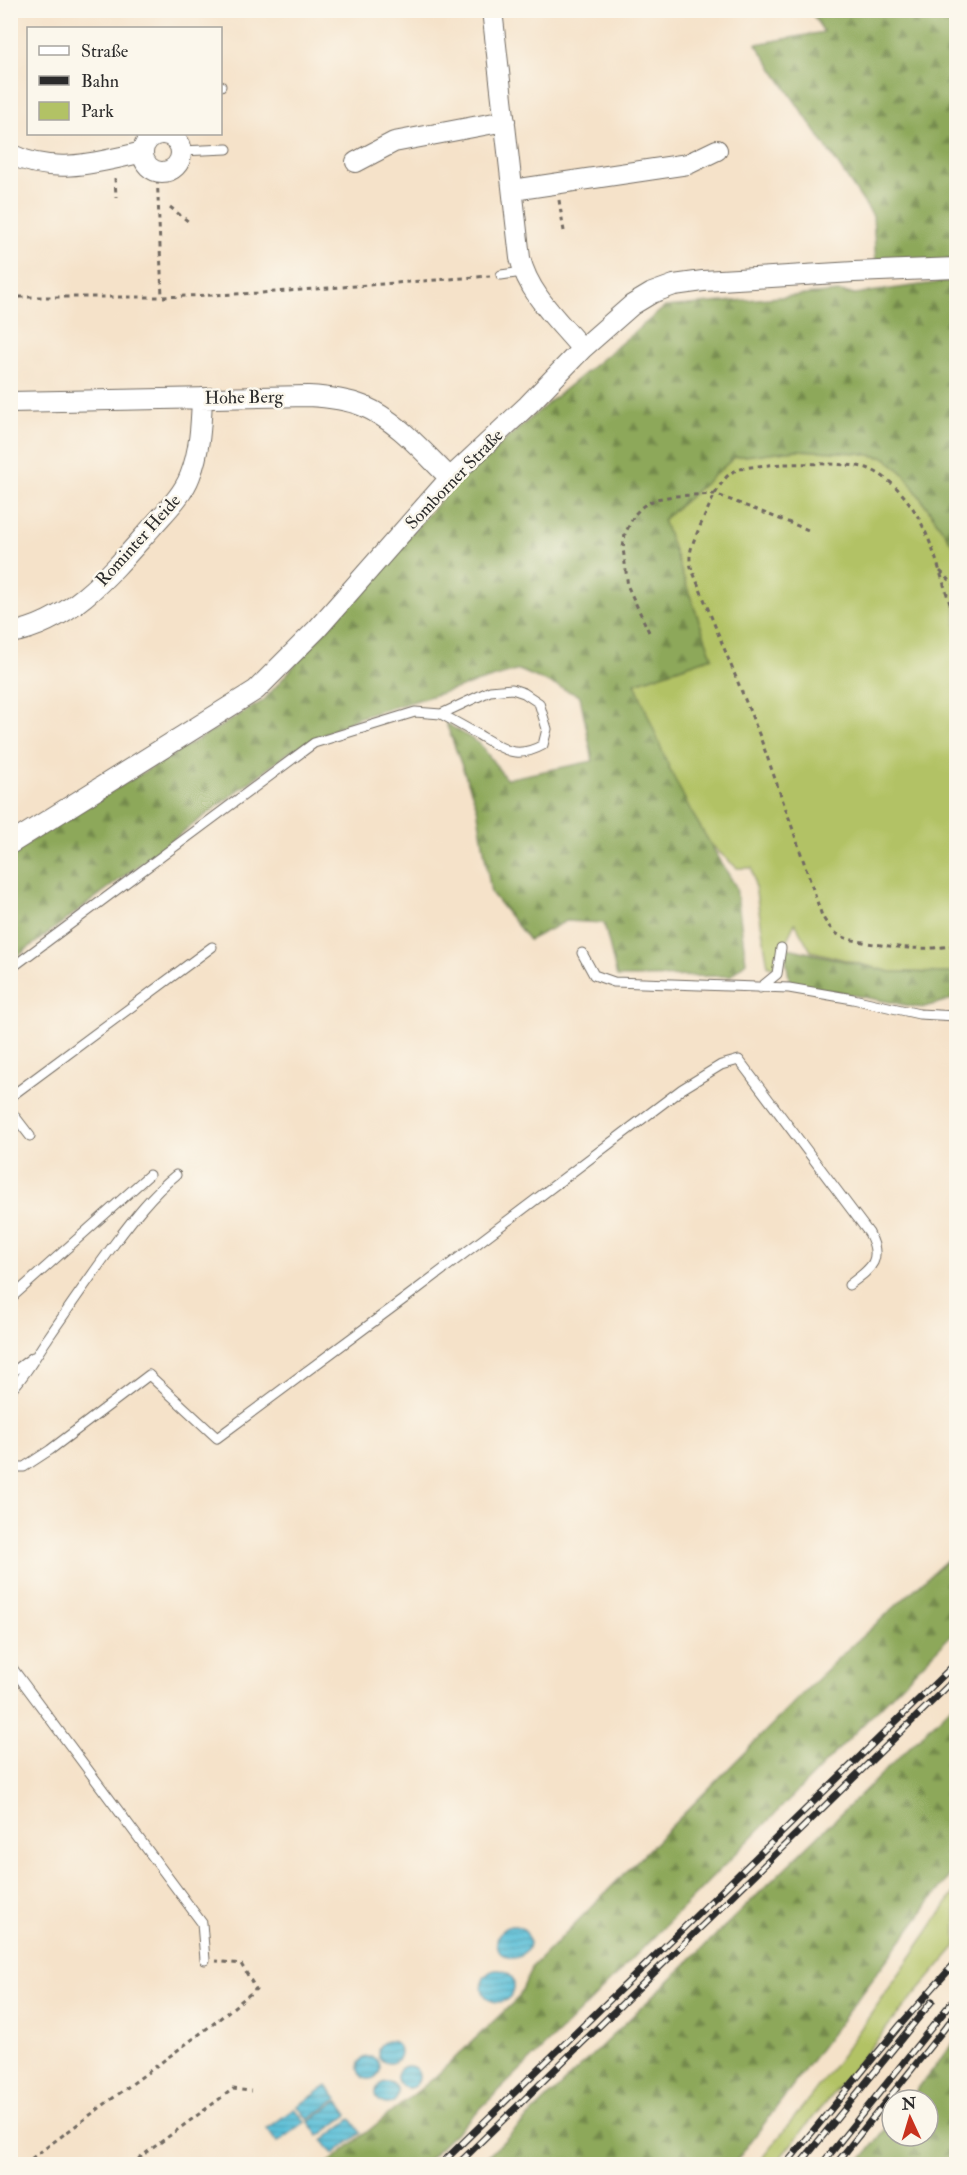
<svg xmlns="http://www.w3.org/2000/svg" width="967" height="2175" viewBox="0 0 967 2175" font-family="'IM FELL Double Pica',serif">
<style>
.green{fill:#b2c265;stroke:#6e7648;stroke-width:1.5}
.forest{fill:url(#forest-firs);stroke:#5c6a42;stroke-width:1.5}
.water{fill:url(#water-rules);stroke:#427582;stroke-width:1.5}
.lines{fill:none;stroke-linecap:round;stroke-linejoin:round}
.lane-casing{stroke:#726b62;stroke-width:11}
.street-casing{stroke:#726b62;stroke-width:22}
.path{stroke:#726b62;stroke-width:3;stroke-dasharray:4.5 4.5;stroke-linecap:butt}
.lane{stroke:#fff;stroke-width:9}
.street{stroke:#fff;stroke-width:20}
.rail-casing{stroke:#2b2b2b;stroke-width:7}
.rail{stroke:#fbf7ec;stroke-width:4.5;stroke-dasharray:14;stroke-linecap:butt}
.labels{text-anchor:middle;stroke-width:5;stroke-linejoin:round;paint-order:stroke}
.street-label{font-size:18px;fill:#2b2b2b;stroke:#fbf7ec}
</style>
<defs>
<pattern id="forest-firs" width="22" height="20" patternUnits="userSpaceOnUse" patternTransform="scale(1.5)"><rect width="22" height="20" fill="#8da85a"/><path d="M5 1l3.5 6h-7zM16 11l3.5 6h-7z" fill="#73894b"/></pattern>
<pattern id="water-rules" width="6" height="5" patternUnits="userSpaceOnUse" patternTransform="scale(1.5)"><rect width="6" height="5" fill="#5abfd8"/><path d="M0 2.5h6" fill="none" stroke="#4b9baf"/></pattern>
</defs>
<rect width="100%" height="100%" fill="#fbf7ec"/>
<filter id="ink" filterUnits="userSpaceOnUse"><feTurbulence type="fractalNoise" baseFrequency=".0167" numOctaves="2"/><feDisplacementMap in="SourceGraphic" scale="12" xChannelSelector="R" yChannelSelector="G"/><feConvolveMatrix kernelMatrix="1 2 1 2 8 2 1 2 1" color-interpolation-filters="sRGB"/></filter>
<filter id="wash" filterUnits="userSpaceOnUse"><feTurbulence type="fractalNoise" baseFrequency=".008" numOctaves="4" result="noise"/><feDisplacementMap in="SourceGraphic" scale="24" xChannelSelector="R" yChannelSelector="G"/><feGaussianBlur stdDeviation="1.35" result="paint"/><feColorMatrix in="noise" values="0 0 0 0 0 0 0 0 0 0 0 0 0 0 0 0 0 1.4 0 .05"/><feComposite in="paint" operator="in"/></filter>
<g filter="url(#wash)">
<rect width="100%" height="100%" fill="#f5e2c9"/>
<!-- green -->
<path class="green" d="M796,450L859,453L886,458L904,474L956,549V971L952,973L891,972L811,951L795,923L774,967L768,966L752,868H737C728,860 718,852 710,843C677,801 655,732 635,683L712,657L663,520L735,457Z
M956,1890V1946L889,2025L775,2164H757C829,2077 893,1984 956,1890Z"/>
<!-- forest -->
<path class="forest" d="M810,11H956V261L876,265L873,216L756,44L824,32Z
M956,280V549L904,474L886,458L859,453L796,450L735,457L663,520L712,657L635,683L670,770L692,813L736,887L746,962L730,976L617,977L604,923L566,921L529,940L491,893L477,807L446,723L480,744L506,779L593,761L580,696L519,670L357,718L291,751L11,961V855L45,831L263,701L454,485L547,404L665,307L839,292L855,294Z
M784,947L891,972L952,973L956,971V998L921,1008L790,983Z
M956,1552V1630L572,2020L423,2164H327L434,2078L519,1997L532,1967L838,1658Z
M956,1702V1867L734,2164H480Z
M956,2039V2164H858L892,2121V2136H928V2100H909Z"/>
<!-- water -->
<path class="water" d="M497 1942a16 16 0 1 1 32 0a16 16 0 1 1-32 0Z
M482 1986a16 16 0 1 1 32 0a16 16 0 1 1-32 0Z
M378 2052a11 11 0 1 1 22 0a11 11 0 1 1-22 0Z
M358 2068a11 11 0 1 1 22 0a11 11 0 1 1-22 0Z
M397 2077a11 11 0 1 1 22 0a11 11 0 1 1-22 0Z
M376 2093a11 11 0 1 1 22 0a11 11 0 1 1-22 0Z
M327,2086L337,2099L308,2120L298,2106Z
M338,2101L348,2115L319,2136L309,2122Z
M295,2108L305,2122L277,2143L267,2129Z
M351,2119L361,2133L333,2154L323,2141Z"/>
</g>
<g filter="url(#ink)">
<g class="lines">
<!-- lane casing -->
<g class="lane-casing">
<path id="lane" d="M220,86H221
M176,140L179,134
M181,151L227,149
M501,275L523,272
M582,953L594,975L614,982L789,988L853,999L919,1014L956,1016
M10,969L314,743L415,712L441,714L490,691L512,689L524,693L539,703L547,729L543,745C516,760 502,749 479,735C466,728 454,721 441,714
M760,988L777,974L781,948
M10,1097L212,947
M10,1110L30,1136
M10,1299L149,1175
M10,1374L33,1357
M10,1391C26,1376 35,1356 48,1338C70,1306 92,1274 115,1243C133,1219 152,1194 176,1175
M10,1467H24L50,1450L149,1375L217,1438L408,1296L682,1089L721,1065L739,1060L869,1233C884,1261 870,1269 849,1285
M10,1665L202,1923L205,1960"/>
</g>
<!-- street casing -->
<g class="street-casing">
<path id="street" d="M492,10L520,258C529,295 559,321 582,349
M143 153a19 19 0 1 1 38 0a19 19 0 1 1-38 0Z
M10,154C54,176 99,162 143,152
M356,162L394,142L505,121
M513,190L688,164L717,150
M10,402L308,396C326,397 346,399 363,406C398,421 423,452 450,478
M10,633C71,623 113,571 152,527C165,512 183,495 190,476C200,451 201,424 202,398
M10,844L256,690L317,629L450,478L528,405L582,349L632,305L652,293L674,285L703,281L854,272L956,268"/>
</g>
<!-- path -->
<path class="path" d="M157,171L162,297
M115,178L116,197
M559,200L564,231
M170,207L189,222
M10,297H162L261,293L490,276
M940,571L956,586
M956,621C938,574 931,517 890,482C883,476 875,471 867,468C847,462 746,461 731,473C718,482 708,510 701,524C695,539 687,551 691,567L759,734L789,818L822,916C827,924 832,932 841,936C849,940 859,941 868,943C899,948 926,951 956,945
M649,632L628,587L623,548L625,534L634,515L643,506L656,499L674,496L715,494L811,531
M24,2164L213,2024L256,1989L241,1964L216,1961
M131,2164L233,2089L251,2091"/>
<!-- lane -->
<use href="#lane" class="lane"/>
<!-- street -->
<use href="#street" class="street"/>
<!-- rail casing -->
<g class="rail-casing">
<path id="rail" d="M441,2164L956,1663
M458,2164L956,1678
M786,2164L901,2024L956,1962
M800,2164L932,2001
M822,2164L956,1997
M836,2164L956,2014"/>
</g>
<!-- rail -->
<use href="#rail" class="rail"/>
</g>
</g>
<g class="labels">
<!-- street labels -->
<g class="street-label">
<text transform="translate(244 397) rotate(-1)" y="6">Hohe Berg</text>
<text transform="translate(454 479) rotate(-46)" y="6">Somborner Straße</text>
<text transform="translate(138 540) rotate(-48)" y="6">Rominter Heide</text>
</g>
</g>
<!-- margin -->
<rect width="967" height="2175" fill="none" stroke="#fbf7ec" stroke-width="36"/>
<!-- legend -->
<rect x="27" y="27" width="195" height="108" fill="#fbf7ec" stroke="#a8a59f" stroke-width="1.5"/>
<rect x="39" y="46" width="30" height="9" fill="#ffffff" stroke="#a8a59f" stroke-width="1.5"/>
<text x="81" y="57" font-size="18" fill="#2b2b2b">Straße</text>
<rect x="39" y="76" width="30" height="9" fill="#2b2b2b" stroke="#a8a59f" stroke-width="1.5"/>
<text x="81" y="87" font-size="18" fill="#2b2b2b">Bahn</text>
<rect x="39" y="102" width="30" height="18" fill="#b2c265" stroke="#a8a59f" stroke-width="1.5"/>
<text x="81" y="117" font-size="18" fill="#2b2b2b">Park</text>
<!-- north arrow -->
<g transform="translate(910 2118) rotate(356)"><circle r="28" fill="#fbf7ec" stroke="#a8a59f" stroke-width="1.5"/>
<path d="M0-4.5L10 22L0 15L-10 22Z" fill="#c8321e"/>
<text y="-9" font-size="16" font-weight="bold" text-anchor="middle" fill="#2b2b2b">N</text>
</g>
</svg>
